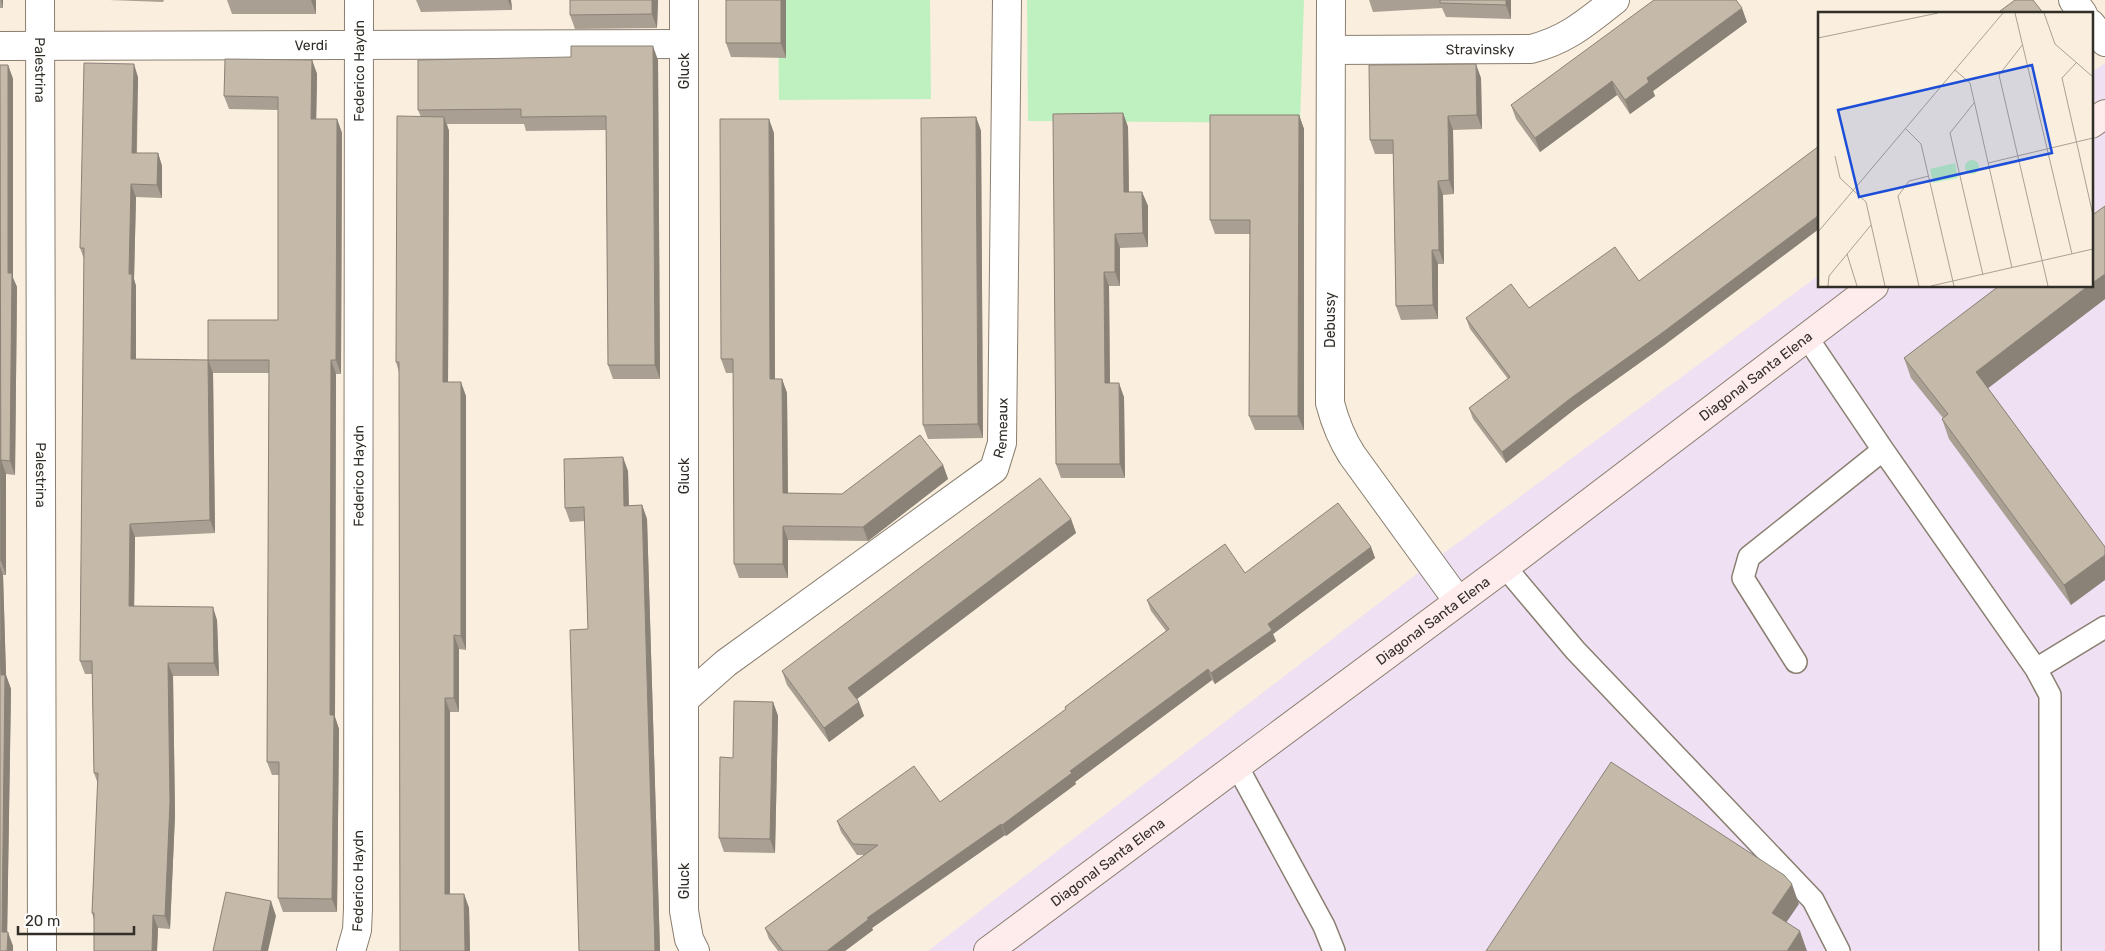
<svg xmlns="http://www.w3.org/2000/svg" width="2105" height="951" viewBox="0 0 2105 951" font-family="Rubik,sans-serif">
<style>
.industrial{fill:#efe0f3}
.green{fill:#bff0bf}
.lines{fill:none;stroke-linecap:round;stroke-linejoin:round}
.lane-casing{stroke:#8a7f70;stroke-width:24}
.street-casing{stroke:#8a7f70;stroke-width:30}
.secondary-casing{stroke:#8a7f70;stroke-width:30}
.lane{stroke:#fff;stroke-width:21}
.street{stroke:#fff;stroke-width:28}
.secondary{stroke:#feebec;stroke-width:28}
.wall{fill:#a99f92}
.shaded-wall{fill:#8a8277}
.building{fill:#c5b9aa;stroke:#8a8277}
.labels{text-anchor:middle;stroke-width:4;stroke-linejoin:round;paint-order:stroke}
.street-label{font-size:14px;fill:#312d27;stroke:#fdfdfd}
.inset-road{fill:none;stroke:#aaa195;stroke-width:1}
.view{fill:#1d4ed8;fill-opacity:0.15;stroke:#1d4ed8;stroke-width:2.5}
.inset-edge{fill:none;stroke:#312d27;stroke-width:2.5}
</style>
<rect width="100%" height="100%" fill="#faeede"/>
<!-- industrial -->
<path class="industrial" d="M2105,63V951H928L1440,556L1819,275V286H2091V73Z"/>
<!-- green -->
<path class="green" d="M778,0H930L931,99L779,100Z
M1027,0H1304L1300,123L1028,121Z"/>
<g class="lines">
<!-- lane casing -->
<g class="lane-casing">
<path id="lane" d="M1806,336L1883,450L2036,669L2050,695V951
M1505,567L1575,650L1813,900L1839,951
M1796,662L1743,578L1749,557L1883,450
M2036,669L2105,627
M1237,766L1324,926L1334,951"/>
</g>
<!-- street casing -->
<g class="street-casing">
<g id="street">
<path id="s1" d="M40,0L42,951"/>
<path d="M684,0V911L689,939L695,951"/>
<path d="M1331,0L1330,403C1335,422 1341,438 1352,455L1458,601"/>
<path d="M2073,0L2083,14"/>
<path d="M2091,24L2105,42"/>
<path id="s2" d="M0,46L684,44"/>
<path id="s3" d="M1331,50L1531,49C1567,40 1587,22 1615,0"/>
<path id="s4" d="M684,700L726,663L994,469L1002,443L1007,0"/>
<path id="s5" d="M351,951L357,930L358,909L359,0"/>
</g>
</g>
<!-- secondary casing -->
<g class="secondary-casing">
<g id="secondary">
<path d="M2091,124L2105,114"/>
<path id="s6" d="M988,951L1505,567L1874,286"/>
</g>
</g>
<!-- lane -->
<use href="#lane" class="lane"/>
<!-- street -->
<use href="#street" class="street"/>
<!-- secondary -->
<use href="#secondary" class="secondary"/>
</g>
<!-- wall -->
<path class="wall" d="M0,0H3V8H0Z
M109,0H164L163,2Z
M227,0H316V14H232Z
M416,0H511L512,10L421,12Z
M658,0L657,28L575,29L570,15Z
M786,0V58L731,57L726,43Z
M1369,0H1511V19L1446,17L1442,8L1373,12Z
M1747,22L1653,91L1655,96L1630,114L1617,95L1540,152L1516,119L1511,105Z
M312,60L317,74L316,119H337L342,133L341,374H336L335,717L339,729L337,912H283L278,898L279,775H272L267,762L269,373H213L215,533L135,537L134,606L217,620L219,676H173L175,815L170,929L158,928L157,951H94V920L92,913L98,784L94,773L92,674H85L80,661L84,259L80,248L138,77L137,153H158L162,166V198L136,197L134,279L136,286V359L208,360L278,320V110L229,109L224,96Z
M658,60L660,379H613L608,365L606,130L526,131L524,124H447L449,131L448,382L466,396V650L459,649V712H450V894H464L469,908L470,951H400L399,372L396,362L421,117L418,110Z
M0,65H8L13,79V278L17,287L15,475L6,474V575H3L6,675L11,689L7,932L13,946L0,951Z
M1481,78L1482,129L1453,130L1454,194L1443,195L1444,264H1438V319L1401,320L1396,306L1393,154H1375L1370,140Z
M1123,113L1128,127L1129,192H1142L1148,206V247L1120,248V286H1109L1110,383L1124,397L1125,478H1061L1056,464Z
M1299,115L1304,129V430H1255L1249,416L1250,234H1215L1210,220Z
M976,117L981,131L983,438L928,439L923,425Z
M774,133L775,379H782L787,393L788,493L842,494L943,465L948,479L868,541L788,540V578H739L734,564L733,373H726L721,359Z
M2105,206V299L1988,388L2105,547L2071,605L1949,439L1942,419L1943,418L1911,378L1904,358Z
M1529,308L1666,344L1575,409L1506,463L1473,419L1469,408L1508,379L1470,329L1466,318Z
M628,471L629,506L642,505L647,519L660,951H579L588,629L585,521L570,522L565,508Z
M1071,519L1076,533L857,699L864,716L829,742L787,685L782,671Z
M1371,547L1375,558L1273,634L1276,641L1215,684L1212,680L1075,782L1076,784L1006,836L1005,835L872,928L873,930L845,951H778L769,939L765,928L864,855H857L841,832L837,821L940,802L1066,709L1065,707L1166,631L1151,611L1147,600L1245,573Z
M773,702L778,716L775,853L724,852L719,838L733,758Z"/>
<!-- shaded-wall -->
<path class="shaded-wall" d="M1,0H3V8Z
M311,0H316V14Z
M508,0H511L512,10Z
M652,0H658L657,28L652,14Z
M781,0H786V58L781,43Z
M1506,0H1511V19L1506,5Z
M1742,8L1747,22L1653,91L1655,96L1630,114L1625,100L1647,78Z
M653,46L658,60L660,379L655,365Z
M312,60L317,74L316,132L311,119Z
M134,64L138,77L136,166L132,153Z
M1476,64L1481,78L1482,129L1477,115Z
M8,65L13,79V278L17,287L15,475L10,461L8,273Z
M1612,81L1617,95L1540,152L1535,138Z
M1123,113L1128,127L1129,206L1124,192Z
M1299,115L1304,129V430L1298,416Z
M1448,116L1453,130L1454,194L1449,180Z
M444,117L449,131L448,396L443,382Z
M976,117L981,131L983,438L978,424Z
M337,119L342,133L341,374L336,360Z
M769,119L774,133L775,393L770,379Z
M158,153L162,166V198L157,185Z
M1438,181L1443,195L1444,264L1439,250Z
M131,184L136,197L134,279L136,286V372L131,359L129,274Z
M1142,192L1148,206V247L1143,233Z
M1819,215V229L1666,344L1575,409L1506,463L1502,452L1571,398Z
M1115,234L1120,248V286L1115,272Z
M1432,250L1438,264V319L1433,305Z
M1104,272L1109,286L1110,397L1105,383Z
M2105,274V299L1983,392L1976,372L2088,286H2091V284Z
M208,360L213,373L215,533L210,520Z
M331,360L336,374L335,717L339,729L337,912L332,899L330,715Z
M782,379L787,393L788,507L783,493Z
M461,382L466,396V650L461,636Z
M1119,383L1124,397L1125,478L1120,464Z
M623,457L628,471L629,520L624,506Z
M1,460L6,474V575L1,561Z
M943,465L948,479L868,541L863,527Z
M642,505L647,519L660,951H655Z
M1071,519L1076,533L853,702L848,688Z
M130,524L135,537L134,619L129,606Z
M783,526L788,540V578L783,564Z
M1371,547L1375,558L1273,634L1276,641L1215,684L1211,673L1268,624Z
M2105,555V580L2071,605L2064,585Z
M0,566L3,575L6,675L11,689L7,946L2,932Z
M213,607L217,620L219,676L214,663Z
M454,635L459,649V712L454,698Z
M168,663L173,676L175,815L170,929L165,916Z
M1208,669L1212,680L1075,782L1076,784L1006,836L1002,825L1070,771Z
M445,698L450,712V908L445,894Z
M773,702L778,716L775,853L770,839Z
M859,702L864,716L829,742L824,728Z
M1001,824L1005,835L872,928L873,930L845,951H827L867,918Z
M1792,884L1799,904L1779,933L1772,913Z
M464,894L469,908L470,951H465Z
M271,901L276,916L268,951H260Z
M153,915L158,928L157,951H152Z
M1800,931L1807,951H1787Z
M8,932L13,946V951H7Z"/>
<!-- building -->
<path class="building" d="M570,0H652V14L570,15Z
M726,0H781V43H726Z
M1440,0H1506V5L1440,3Z
M1654,0H1736L1742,8L1647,78L1649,82L1625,100L1612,81L1535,138L1511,105Z
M2015,0H2033L2044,14H1996Z
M571,46H653L655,365H608L606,116L521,117V109L418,110V60L571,57Z
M225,59L312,60L311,119H337L336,360H331L330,715H334L332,899L278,898L279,762H267L269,360H208V320H278V97L224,96Z
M84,63L134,64L132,153H158L157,185L131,184L129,274H132L131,359L208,360L210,520L130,524L129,606L213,607L214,663H168L170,802L165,916L153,915L152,951H94V913H92L98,773H94L92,661H80L84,248H80Z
M1476,64L1477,115L1448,116L1449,180L1438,181L1439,250H1432L1433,305L1396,306L1393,140H1370L1369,65Z
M0,65H8V273H12L10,461L1,460V561Z
M1123,113L1124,192H1142L1143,233L1115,234V272H1104L1105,383H1119L1120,464H1056L1053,114Z
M1210,115H1299L1298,416H1249L1250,220H1210Z
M397,116L444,117L443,382H461V636L454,635V698H445V894H464L465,951H400L399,362H396Z
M976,117L978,424L923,425L921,118Z
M720,119H769L770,379H782L783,493L842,494L920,435L943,465L863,527L783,526V564H734L733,359H721Z
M1819,146V215L1662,333L1571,398L1502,452L1469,408L1510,377L1466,318L1511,284L1529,308L1615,247L1639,281Z
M2105,206V274L2091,284V216Z
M1999,286H2088L1976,372L2105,547V555L2064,585L1942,419L1948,414L1904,358Z
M623,457L624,506L642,505L655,951H579L570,630L588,629L584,507L565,508L564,459Z
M1040,478L1071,519L848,688L859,702L824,728L782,671Z
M1338,503L1371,547L1268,624L1272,630L1211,673L1208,669L1070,771L1072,773L1002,825L1001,824L867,918L869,919L827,951H783L765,928L878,845L853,844L837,821L914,766L940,802L1066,709L1065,707L1169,629L1147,600L1225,544L1245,573Z
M0,640L1,675H5L2,932H8L7,951H0Z
M734,701L773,702L770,839L719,838L720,757L733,758Z
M1611,762L1784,875L1792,884L1772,913L1800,931L1787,951H1486Z
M226,892L271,901L261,951H213Z"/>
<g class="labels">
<!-- street labels -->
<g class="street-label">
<text dy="5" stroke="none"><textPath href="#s2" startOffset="311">Verdi</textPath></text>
<text dy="5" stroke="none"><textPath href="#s3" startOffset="149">Stravinsky</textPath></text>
<text dy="5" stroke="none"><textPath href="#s1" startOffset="70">Palestrina</textPath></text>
<text dy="5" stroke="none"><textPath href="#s5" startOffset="881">Federico Haydn</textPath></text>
<text transform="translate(684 71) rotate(-90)" y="5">Gluck</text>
<text transform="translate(1330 320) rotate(-90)" y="5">Debussy</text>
<text dy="5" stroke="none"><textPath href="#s6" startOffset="959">Diagonal Santa Elena</textPath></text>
<text dy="5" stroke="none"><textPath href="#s4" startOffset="429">Remeaux</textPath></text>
<text dy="5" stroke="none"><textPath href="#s1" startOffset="475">Palestrina</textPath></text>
<text dy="5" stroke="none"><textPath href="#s5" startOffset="476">Federico Haydn</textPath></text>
<text transform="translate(684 476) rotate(-90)" y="5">Gluck</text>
<text dy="5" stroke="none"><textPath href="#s6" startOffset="554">Diagonal Santa Elena</textPath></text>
<text dy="5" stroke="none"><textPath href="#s6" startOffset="149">Diagonal Santa Elena</textPath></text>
<text dy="5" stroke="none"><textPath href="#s5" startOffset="71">Federico Haydn</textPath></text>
<text transform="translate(684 881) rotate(-90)" y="5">Gluck</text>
</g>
</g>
<!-- overview -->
<g transform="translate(1818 12)">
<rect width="275" height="275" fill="#faeede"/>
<path d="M147 155a7 7 0 1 1 14 0a7 7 0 1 1-14 0ZM137,151L140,166L115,171L112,157Z" fill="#bff0bf"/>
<path class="inset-road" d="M197,1L254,242M226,1L237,32L275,65M0,26L120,1M205,32L181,63L230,274M258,51L244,66L275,203M137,58L152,71L194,256M156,91L132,121L165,263M87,116L103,132L136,274M17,144L22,166L48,190L67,274M170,151L275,126M0,220L185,1M29,242L39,274M10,274L11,264L53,213M101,274L80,184L91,169L111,164M113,274L275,237"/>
<path class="view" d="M214,53L234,141L41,185L20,98Z"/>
<rect width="275" height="275" class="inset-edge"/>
</g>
<!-- scale -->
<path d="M18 926v8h116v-8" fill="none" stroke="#312d27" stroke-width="2.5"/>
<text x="25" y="926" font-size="15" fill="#312d27" stroke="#fdfdfd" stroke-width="4" paint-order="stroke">20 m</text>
</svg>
